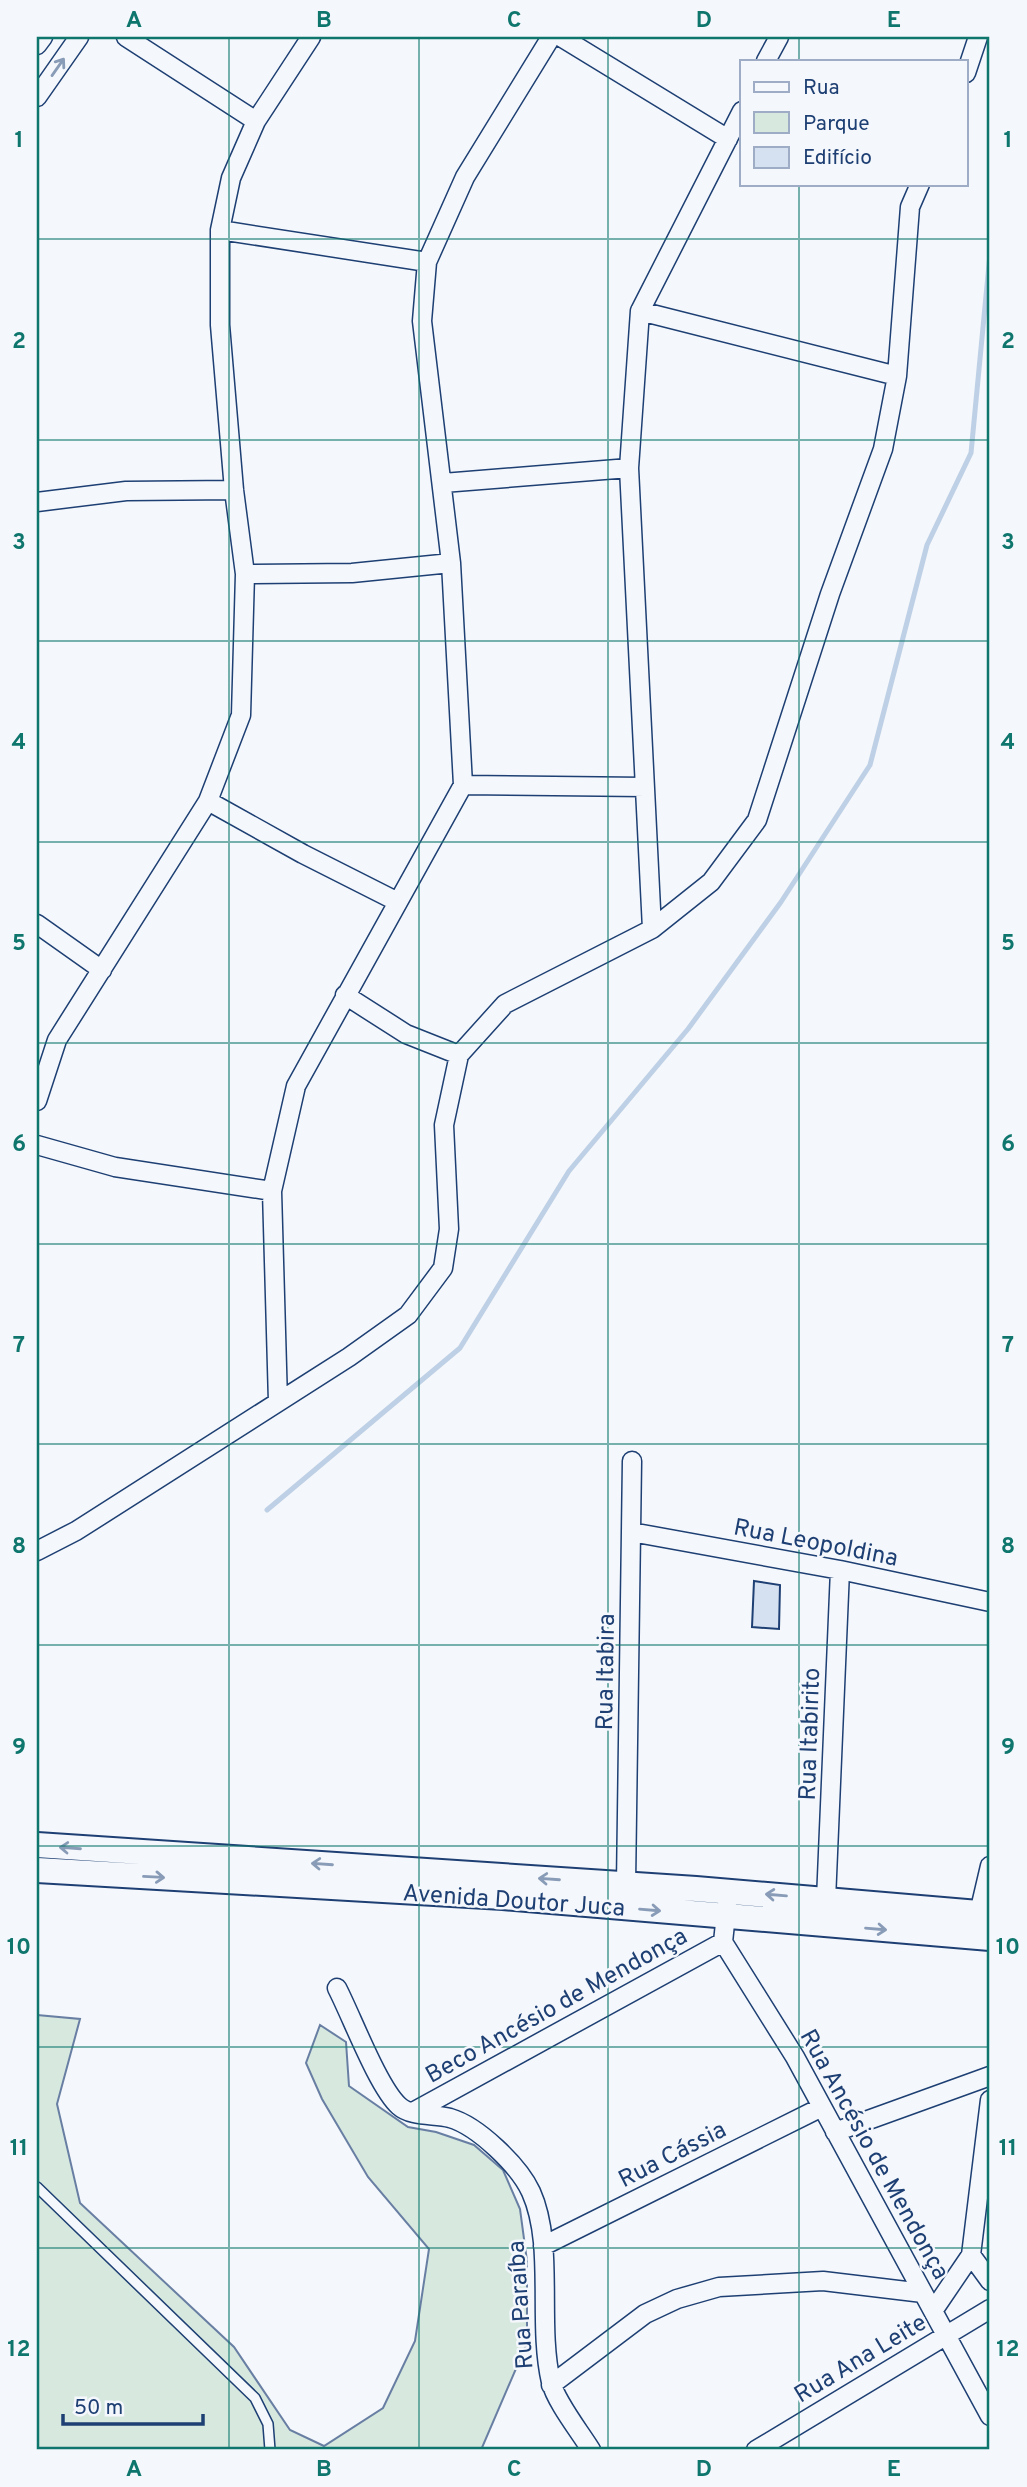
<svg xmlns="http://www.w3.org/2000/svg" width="1027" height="2487" viewBox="0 0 1027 2487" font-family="Overpass,sans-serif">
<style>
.green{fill:#d7e8df;stroke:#687fa3;stroke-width:2}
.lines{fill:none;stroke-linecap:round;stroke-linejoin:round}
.stream{stroke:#bed0e5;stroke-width:5}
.building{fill:#d5e0f0;stroke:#1d3f73;stroke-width:2}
.lane-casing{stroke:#1d3f73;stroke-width:12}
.street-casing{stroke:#1d3f73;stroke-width:21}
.secondary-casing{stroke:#1d3f73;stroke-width:28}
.lane{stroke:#f4f7fb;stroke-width:9}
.street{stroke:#f4f7fb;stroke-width:18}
.secondary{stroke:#f4f7fb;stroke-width:24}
.oneway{stroke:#889bb7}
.grid{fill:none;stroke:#0f766e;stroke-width:2;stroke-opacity:0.55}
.labels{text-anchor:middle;stroke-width:5;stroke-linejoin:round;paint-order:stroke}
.street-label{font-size:24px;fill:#1d3f73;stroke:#f4f7fb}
.neatline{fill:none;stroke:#0f766e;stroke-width:2.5}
.grid-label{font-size:23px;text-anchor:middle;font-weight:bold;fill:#0f766e}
</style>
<rect width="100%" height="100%" fill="#f4f7fb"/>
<!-- green -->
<path class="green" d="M37,2015L80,2019L57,2104L80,2203L234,2347L290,2430L324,2446L383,2408L415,2341L429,2249L368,2177L322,2099L306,2063L320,2025L346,2042L349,2086L408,2127L436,2132L474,2145L503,2170L520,2209L527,2261V2343L481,2450H37Z"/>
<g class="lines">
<!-- stream -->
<path class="stream" d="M267,1510L460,1348L569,1171L688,1029L781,902L870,765L927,545L971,453L990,254"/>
</g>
<!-- building -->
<path class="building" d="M754,1581L780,1585L779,1629L752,1627Z"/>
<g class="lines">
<!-- lane casing -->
<g class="lane-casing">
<path id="lane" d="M37,2187L255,2398L268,2424L270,2450"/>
</g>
<!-- street casing -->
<g class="street-casing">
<path id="street" d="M126,37L256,121
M561,37L728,139
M37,45L43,37
M766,61L779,37
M966,73L978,37
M37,97L79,37
M220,230L427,262
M640,311L897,376
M443,483L629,468
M37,502L126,491L234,490
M245,574L352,573L451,563
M463,785L645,787
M208,801L303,854L398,902
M37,924L102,970
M652,929L629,468L640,311L742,111
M345,995L406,1034L459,1055
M37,1101L57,1040L208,801L241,715L245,574L234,490L220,325V230L231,178L256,121L311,37
M37,1145L115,1167L272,1191
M278,1402L272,1191L296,1086L463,785L451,563L422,321L427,262L465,177L551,37
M631,1532L840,1570L990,1602
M37,1551L76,1531L349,1357L408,1315L443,1268L449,1229L444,1125L459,1055L505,1004L652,929L711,882L757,820L830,594L883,449L897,376L910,207L920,184
M626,1884L632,1461
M826,1900L840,1570
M727,1905L723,1942L795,2057L990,2416
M979,1913L990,1866
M337,1988C352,2017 378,2087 399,2106C411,2117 434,2114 450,2118C478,2126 519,2166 531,2192C555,2245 537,2322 551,2382C556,2402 580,2432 591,2450
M413,2112L723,1942
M835,2132L990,2076
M543,2246L822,2107
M971,2255L990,2281
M933,2311L971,2255L990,2100
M551,2385L645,2314L677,2299L719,2287L823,2281L923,2293
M756,2450L990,2309"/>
</g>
<!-- secondary casing -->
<g class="secondary-casing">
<path id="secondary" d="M37,1845L696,1889L990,1914
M37,1870L503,1897L990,1938"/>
</g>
<!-- lane -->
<use href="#lane" class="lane"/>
<!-- street -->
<use href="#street" class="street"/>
<!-- secondary -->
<use href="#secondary" class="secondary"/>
</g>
<!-- one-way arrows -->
<defs><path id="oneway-shaft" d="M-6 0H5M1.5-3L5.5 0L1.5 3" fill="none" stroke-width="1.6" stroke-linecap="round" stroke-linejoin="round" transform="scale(1.75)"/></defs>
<g class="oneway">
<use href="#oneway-shaft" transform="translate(58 67) rotate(-55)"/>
<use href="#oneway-shaft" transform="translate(70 1848) rotate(-176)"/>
<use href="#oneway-shaft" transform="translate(322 1864) rotate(-176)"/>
<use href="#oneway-shaft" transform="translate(154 1877) rotate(3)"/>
<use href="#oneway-shaft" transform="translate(549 1879) rotate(-176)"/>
<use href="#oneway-shaft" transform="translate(776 1895) rotate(-175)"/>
<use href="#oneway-shaft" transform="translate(650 1910) rotate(5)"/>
<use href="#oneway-shaft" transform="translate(876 1929) rotate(5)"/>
</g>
<!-- grid -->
<path class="grid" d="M229,37V2450M419,37V2450M608,37V2450M799,37V61M799,184V2450M37,239H990M37,440H990M37,641H990M37,842H990M37,1043H990M37,1244H990M37,1444H990M37,1645H990M37,1846H990M37,2047H990M37,2248H990"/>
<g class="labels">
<!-- street labels -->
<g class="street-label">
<text transform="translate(816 1542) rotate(11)" y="8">Rua Leopoldina</text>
<text transform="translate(605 1672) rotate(-89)" y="8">Rua Itabira</text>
<text transform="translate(809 1734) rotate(-88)" y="8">Rua Itabirito</text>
<text transform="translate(514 1900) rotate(4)" y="8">Avenida Doutor Juca</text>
<text transform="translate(556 2005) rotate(-29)" y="8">Beco Ancésio de Mendonça</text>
<text transform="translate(672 2154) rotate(-27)" y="8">Rua Cássia</text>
<text transform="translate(875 2154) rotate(61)" y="8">Rua Ancésio de Mendonça</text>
<text transform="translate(520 2305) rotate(-94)" y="8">Rua Paraíba</text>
<text transform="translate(860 2358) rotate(-31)" y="8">Rua Ana Leite</text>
</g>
</g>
<!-- border -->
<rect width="1027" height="2487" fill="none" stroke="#f4f7fb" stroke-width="77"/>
<!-- legend -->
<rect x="740" y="60" width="228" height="126" fill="#f4f7fb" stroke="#9eadc5" stroke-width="2"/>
<rect x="754" y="82" width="35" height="10" fill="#f4f7fb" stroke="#9eadc5" stroke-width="2"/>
<text x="803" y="94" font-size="21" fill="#1d3f73">Rua</text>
<rect x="754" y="112" width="35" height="21" fill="#d7e8df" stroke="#9eadc5" stroke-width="2"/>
<text x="803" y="130" font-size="21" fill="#1d3f73">Parque</text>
<rect x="754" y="147" width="35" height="21" fill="#d5e0f0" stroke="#9eadc5" stroke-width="2"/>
<text x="803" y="164" font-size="21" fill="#1d3f73">Edifício</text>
<!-- scale -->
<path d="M63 2414v10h140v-10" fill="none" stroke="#1d3f73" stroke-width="3.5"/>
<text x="74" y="2414" font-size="21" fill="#1d3f73" stroke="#f4f7fb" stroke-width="5" paint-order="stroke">50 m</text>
<rect x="38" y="38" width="950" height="2410" class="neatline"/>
<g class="grid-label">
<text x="134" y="27">A</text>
<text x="324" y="27">B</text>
<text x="514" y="27">C</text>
<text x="704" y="27">D</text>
<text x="894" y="27">E</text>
<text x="19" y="147">1</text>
<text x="1008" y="147">1</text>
<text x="19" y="348">2</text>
<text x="1008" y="348">2</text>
<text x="19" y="549">3</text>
<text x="1008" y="549">3</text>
<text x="19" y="749">4</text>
<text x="1008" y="749">4</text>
<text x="19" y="950">5</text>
<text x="1008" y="950">5</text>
<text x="19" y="1151">6</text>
<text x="1008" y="1151">6</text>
<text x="19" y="1352">7</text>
<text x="1008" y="1352">7</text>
<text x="19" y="1553">8</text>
<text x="1008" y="1553">8</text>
<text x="19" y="1754">9</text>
<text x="1008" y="1754">9</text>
<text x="19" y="1954">10</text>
<text x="1008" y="1954">10</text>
<text x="19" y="2155">11</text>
<text x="1008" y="2155">11</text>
<text x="19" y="2356">12</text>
<text x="1008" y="2356">12</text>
<text x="134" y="2476">A</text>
<text x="324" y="2476">B</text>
<text x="514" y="2476">C</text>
<text x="704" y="2476">D</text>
<text x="894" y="2476">E</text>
</g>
</svg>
